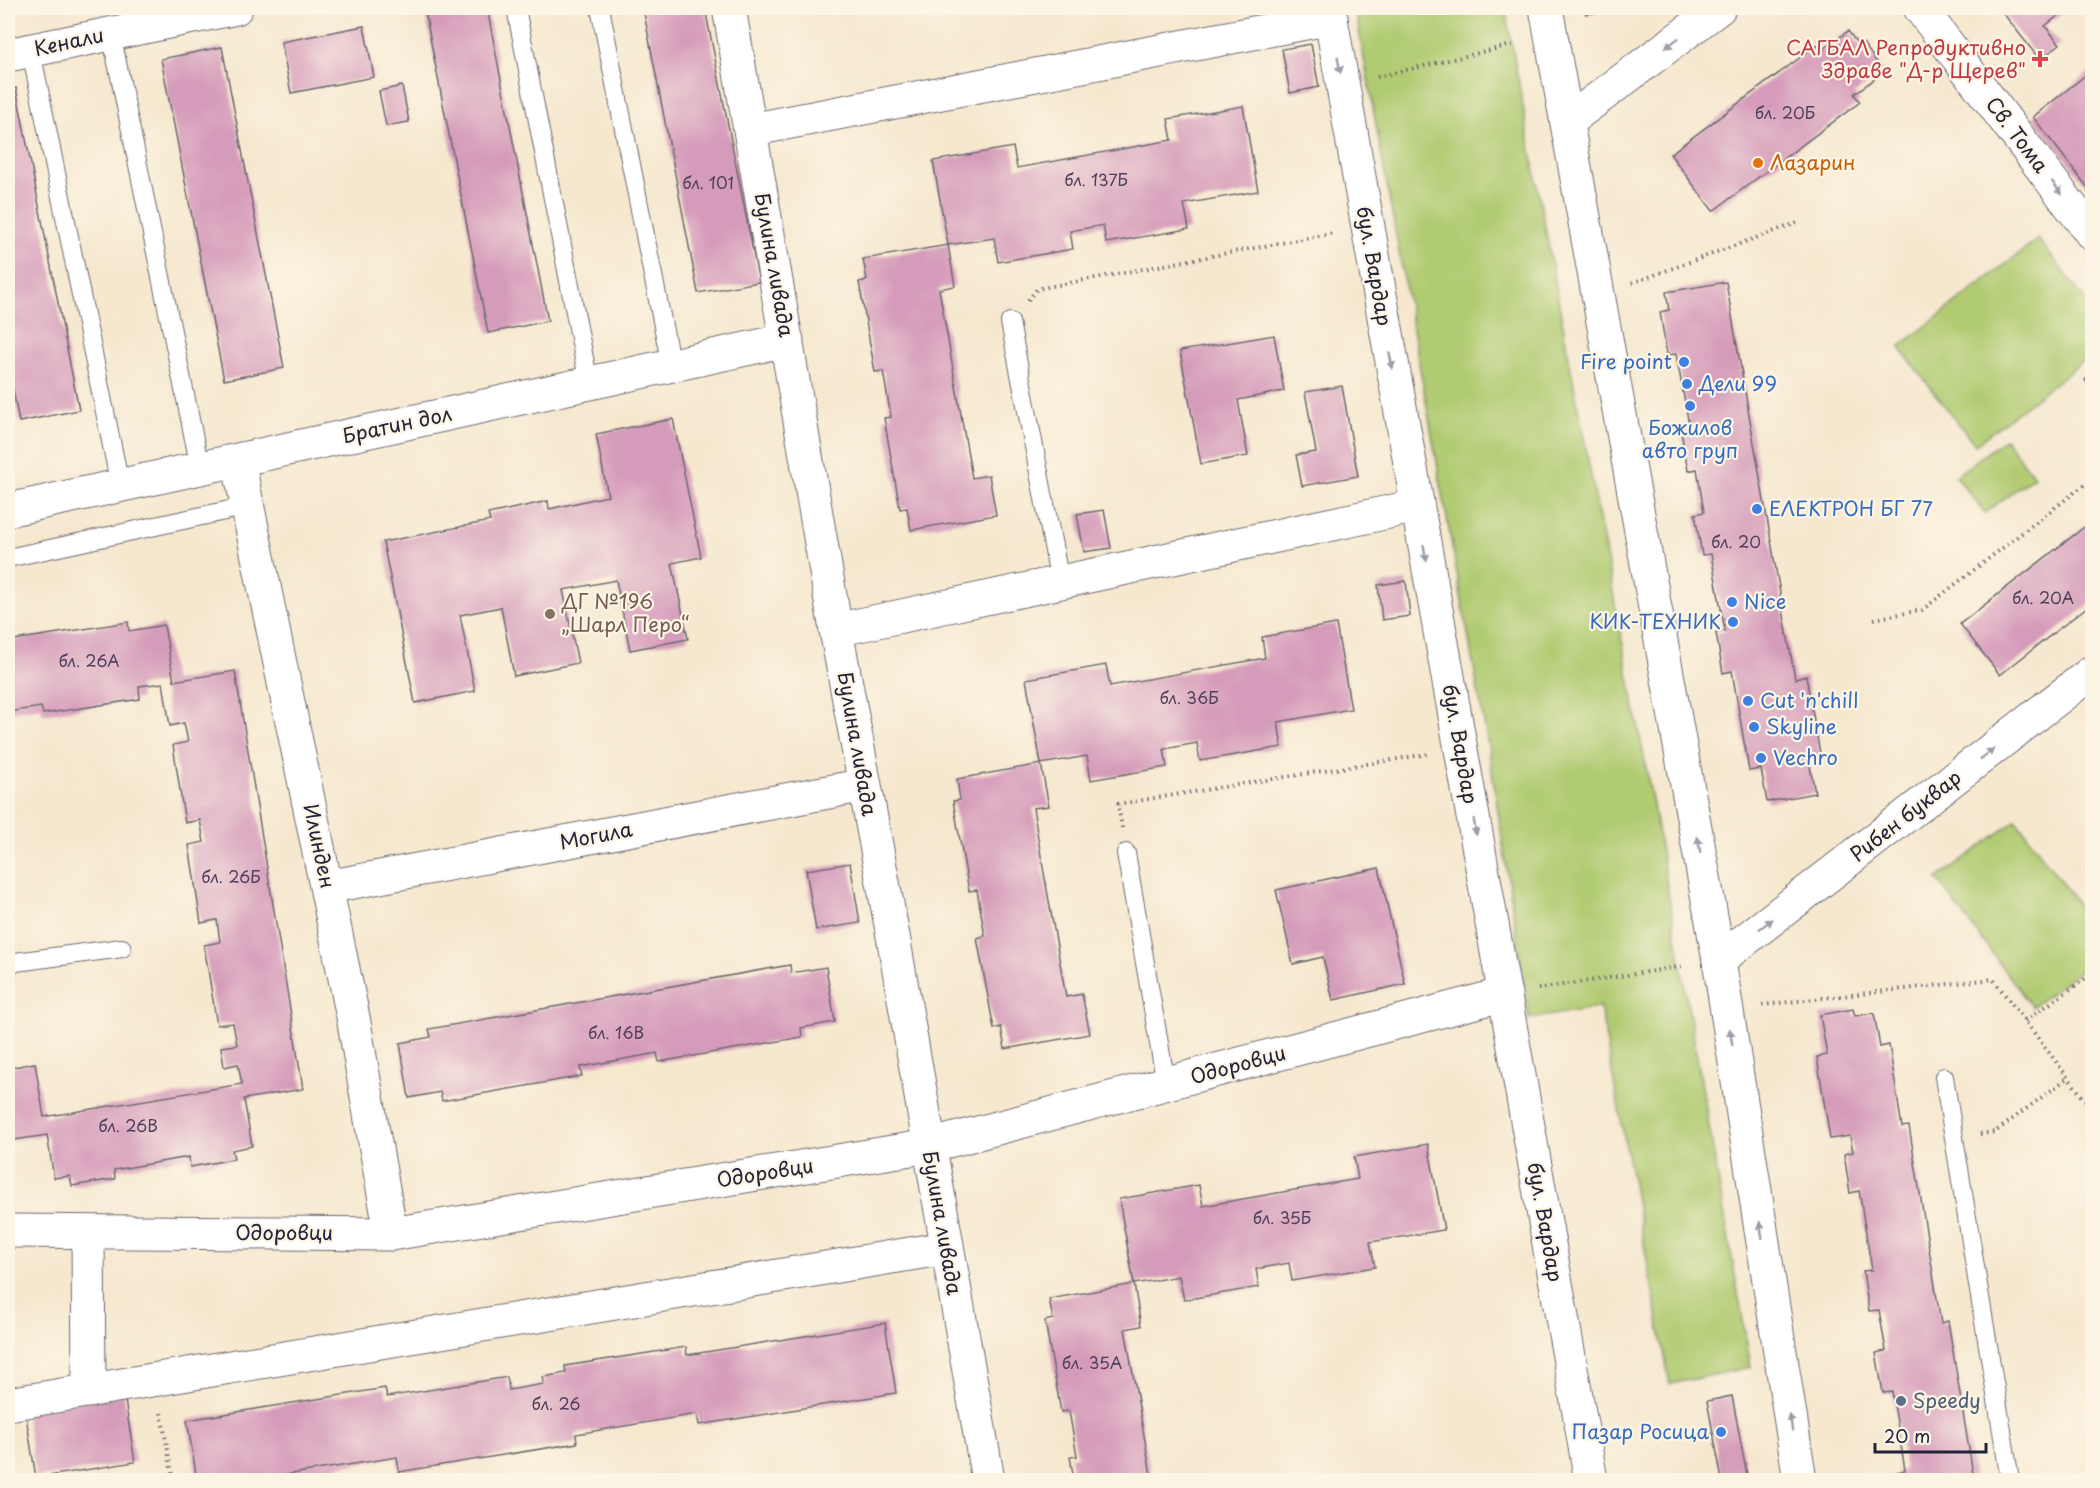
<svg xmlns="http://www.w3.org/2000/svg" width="2100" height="1488" viewBox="0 0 2100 1488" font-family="'Playpen Sans',sans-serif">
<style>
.green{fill:#b0cb71;stroke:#697656;stroke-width:1.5}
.building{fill:#d59bba}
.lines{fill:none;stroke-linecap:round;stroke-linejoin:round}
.service-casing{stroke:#6c676f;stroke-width:20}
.minor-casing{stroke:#6c676f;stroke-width:35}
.tertiary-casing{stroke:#6c676f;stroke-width:35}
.path{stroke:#6c676f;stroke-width:4;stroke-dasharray:1.5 4.5;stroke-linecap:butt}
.service{stroke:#fff;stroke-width:18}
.minor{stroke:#fff;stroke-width:33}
.tertiary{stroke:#fff;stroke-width:33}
.oneway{fill:#9c9ca7}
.health-dot{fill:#e0444e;stroke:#fcf5e5;stroke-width:2}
.food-dot{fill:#e8710a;stroke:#fcf5e5;stroke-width:2}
.shop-dot{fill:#3f7fe0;stroke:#fcf5e5;stroke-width:2}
.education-dot{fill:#8d6e63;stroke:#fcf5e5;stroke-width:2}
.service-dot{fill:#5c6f8a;stroke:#fcf5e5;stroke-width:2}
.labels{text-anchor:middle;stroke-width:4.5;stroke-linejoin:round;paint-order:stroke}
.number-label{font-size:16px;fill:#4f405b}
.street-label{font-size:20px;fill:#22223b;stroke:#fcf5e5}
.health-label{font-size:20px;fill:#be3a42;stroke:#fcf5e5;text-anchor:end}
.food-label{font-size:20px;fill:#c56008;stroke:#fcf5e5;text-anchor:start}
.shop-label{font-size:20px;fill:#366cbe;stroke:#fcf5e5;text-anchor:start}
.education-label{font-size:20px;fill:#785e54;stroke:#fcf5e5;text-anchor:start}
.service-label{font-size:20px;fill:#4e5e75;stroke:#fcf5e5;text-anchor:start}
</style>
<rect width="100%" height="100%" fill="#fcf5e5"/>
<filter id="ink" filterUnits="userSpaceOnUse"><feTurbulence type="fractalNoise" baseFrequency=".0167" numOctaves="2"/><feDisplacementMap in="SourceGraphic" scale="12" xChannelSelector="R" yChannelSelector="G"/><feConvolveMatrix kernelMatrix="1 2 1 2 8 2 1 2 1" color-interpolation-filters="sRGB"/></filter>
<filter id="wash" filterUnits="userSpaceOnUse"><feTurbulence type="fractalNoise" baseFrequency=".008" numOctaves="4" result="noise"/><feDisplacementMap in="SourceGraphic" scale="24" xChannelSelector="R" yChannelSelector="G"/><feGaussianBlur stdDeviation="1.35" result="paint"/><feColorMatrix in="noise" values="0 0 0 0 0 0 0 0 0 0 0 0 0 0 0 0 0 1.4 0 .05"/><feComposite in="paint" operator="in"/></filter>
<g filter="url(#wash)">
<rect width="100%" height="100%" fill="#f6e8cf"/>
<!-- green -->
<path class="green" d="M1355,8H1505L1569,359L1652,800L1751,1367L1670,1384L1600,1007L1529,1019L1489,751Z
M2038,239L2092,309V354L1975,445L1899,347Z
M2005,439L2034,476L1985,513L1956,476Z
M2016,820L2092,924V962L2032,1007L1937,879Z"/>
<g id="blocks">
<!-- building -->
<path class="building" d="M447,8H487L548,321L488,333L425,12Z
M643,8H705L759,282L698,293Z
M1585,8H1618V9L1586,14Z
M1999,8H2068L2045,26L2060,44L2040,60Z
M364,26L374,77L291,93L281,42Z
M1848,31L1859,46L1863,43L1884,72L1854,94L1860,102L1713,211L1670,154L1817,45L1821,51Z
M1311,44L1319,87L1290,93L1282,49Z
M222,47L284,368L224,380L161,59Z
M2092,70V193L2033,117Z
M402,86L409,122L386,126L379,91Z
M16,88L79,410L19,422L8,363V90Z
M1243,106L1258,191L1184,204L1189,229L1106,243L1103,225L1070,231L1073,249L998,262L994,238L948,245L933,161L1013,147L1017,168L1172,140L1168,119Z
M948,245L955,286L939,289L972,478L989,475L996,515L911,530L907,508L900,509L884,418L891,417L883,371L875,372L859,282L867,280L863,259Z
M1726,282L1795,679L1806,676L1821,759L1809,761L1815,793L1767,802L1761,769L1749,771L1732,671L1723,673L1716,633L1725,631L1711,554L1702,555L1695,514L1704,512L1697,469L1688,471L1681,431L1690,430L1676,354L1667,355L1660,312L1669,310L1666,292Z
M1274,335L1284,391L1238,400L1248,456L1201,464L1180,351Z
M2092,374V390L2085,380Z
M1342,386L1358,476L1302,486L1296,455L1316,452L1305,392Z
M673,419L701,557L672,563L688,639L630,650L616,580L563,590L578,663L514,676L501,607L460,615L475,691L415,703L383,542L490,521L488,514L548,501L549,509L608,496L596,434Z
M1104,510L1111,548L1084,552L1077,514Z
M2092,521V603L2000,675L1960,624Z
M1406,581L1410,616L1382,620L1378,585Z
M128,622L129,631L164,625L174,681L235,671L303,1089L244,1099L252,1146L232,1150L234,1159L190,1167L189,1157L114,1170L115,1179L72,1186L70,1176L54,1178L47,1135L8,1141V1068L35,1063L44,1117L242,1084L238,1064L224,1067L221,1047L237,1045L233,1023L217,1025L204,945L220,942L217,920L201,923L189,845L204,842L200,820L185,823L173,745L188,742L184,723L170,726L163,683L139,686L140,699L43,714L41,707L8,712V641Z
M1336,624L1351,709L1278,722L1282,747L1200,761L1197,743L1164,749L1167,767L1091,780L1087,756L1041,764L1026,679L1106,665L1110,686L1265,658L1262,637Z
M1041,764L1049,806L1033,808L1041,856L1066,997L1082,994L1090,1034L1005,1049L1001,1027L994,1029L977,938L985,936L977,890L969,891L953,801L960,800L957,779Z
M850,863L860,923L816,930L806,870Z
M1379,868L1405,984L1333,1000L1323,957L1293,964L1276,890Z
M790,965L791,973L826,967L835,1022L801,1028L802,1037L659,1062L657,1053L580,1067L582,1076L442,1101L440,1092L409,1098L400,1043L431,1037L429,1029Z
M1853,1009L1855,1016L1874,1013L1880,1047L1889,1045L1902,1127L1909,1126L1941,1323L1948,1321L1974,1480H1897L1896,1472L1905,1470L1892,1392L1883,1393L1876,1353L1886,1351L1879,1310L1869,1311L1863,1271L1872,1270L1859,1191L1850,1193L1844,1154L1853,1152L1850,1136L1830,1139L1817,1057L1827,1055L1820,1015Z
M1428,1144L1444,1230L1370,1242L1375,1267L1292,1281L1289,1263L1256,1269L1259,1287L1184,1300L1179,1276L1134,1284L1141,1326L1125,1329L1152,1480H1074L1070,1457L1077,1456L1069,1411L1061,1412L1045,1321L1053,1319L1049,1299L1134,1284L1119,1199L1199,1185L1203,1206L1358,1179L1354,1157Z
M885,1323L896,1393L699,1425L697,1414L576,1434L577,1443L399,1472L397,1457L254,1480H197L187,1420L385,1388L387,1397L507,1377L509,1390L544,1384L543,1377L566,1373L565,1366L686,1347L687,1355Z
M124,1394L135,1462L36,1478L25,1410Z
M1732,1396L1748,1480H1722L1707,1401Z"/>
</g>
</g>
<g filter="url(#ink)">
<use href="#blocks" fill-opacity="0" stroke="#6c676f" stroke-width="1.5"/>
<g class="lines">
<!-- service casing -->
<g class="service-casing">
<path id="service" d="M516,8L589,384
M600,8L671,366
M111,33L200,468
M31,51L120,485
M1010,322L1060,582
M8,558L248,506
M1126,853L1166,1084
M8,963L122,948
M1944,1077L2010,1480"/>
</g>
<!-- minor casing -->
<g class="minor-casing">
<path id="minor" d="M729,8L836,630L893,936L988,1480
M1920,8L2092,234
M8,55L236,8
M1568,121L1719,8
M750,130L1331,18
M238,460L353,1017L391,1234
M8,510L787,340
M836,630L1417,506
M327,887L865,785
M1719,960L2092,672
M8,1231L391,1234L929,1146L1505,994
M88,1232L89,1391
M8,1404L946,1248"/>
</g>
<!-- tertiary casing -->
<g class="tertiary-casing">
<path id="tertiary" d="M1329,8L1591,1480
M1546,8L1719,960L1800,1480"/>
</g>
<!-- path -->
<path class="path" d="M1377,77L1516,44
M1632,283L1797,223
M1028,300L1037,289L1334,233
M1874,619L1922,610L2092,479
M1122,828L1118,804L1428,754
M1538,989L1685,966
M1762,1005L1993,979L2092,1109
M2025,1021L2092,974
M1980,1134L1995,1132L2069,1077
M161,1413L173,1480"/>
<!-- service -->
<use href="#service" class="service"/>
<!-- minor -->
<use href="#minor" class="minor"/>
<!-- tertiary -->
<use href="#tertiary" class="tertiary"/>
</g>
<!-- one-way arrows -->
<defs><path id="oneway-solid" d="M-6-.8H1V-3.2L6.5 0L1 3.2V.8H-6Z" transform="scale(1.5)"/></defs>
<g class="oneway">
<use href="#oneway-solid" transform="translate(1672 43) rotate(143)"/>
<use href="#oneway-solid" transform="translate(1339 65) rotate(80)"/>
<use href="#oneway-solid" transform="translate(2057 188) rotate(53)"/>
<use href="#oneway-solid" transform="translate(1391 361) rotate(80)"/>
<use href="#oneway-solid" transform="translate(1425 553) rotate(80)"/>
<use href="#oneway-solid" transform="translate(1987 754) rotate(-38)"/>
<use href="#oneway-solid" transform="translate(1475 827) rotate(80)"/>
<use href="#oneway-solid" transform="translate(1699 845) rotate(-100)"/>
<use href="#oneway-solid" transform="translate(1766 924) rotate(-37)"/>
<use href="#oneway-solid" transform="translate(1731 1037) rotate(-99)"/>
<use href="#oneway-solid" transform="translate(1761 1230) rotate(-99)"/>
<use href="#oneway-solid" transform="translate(1791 1423) rotate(-99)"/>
</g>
</g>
<!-- markers -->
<path class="health-dot" d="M2037 50h6v6h6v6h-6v6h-6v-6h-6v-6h6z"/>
<circle class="food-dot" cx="1758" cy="163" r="6"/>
<g class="shop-dot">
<circle cx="1684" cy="362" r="6"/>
<circle cx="1687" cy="384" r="6"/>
<circle cx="1690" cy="406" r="6"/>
<circle cx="1757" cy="509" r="6"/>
<circle cx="1732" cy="602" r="6"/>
<circle cx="1733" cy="622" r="6"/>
<circle cx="1748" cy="701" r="6"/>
<circle cx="1754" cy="727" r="6"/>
<circle cx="1761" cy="758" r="6"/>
<circle cx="1721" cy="1432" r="6"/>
</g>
<circle class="education-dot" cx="550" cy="614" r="6"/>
<circle class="service-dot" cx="1901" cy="1401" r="6"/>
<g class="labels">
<!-- number labels -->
<g class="number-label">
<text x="1785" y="119">бл. 20Б</text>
<text x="1096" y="186">бл. 137Б</text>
<text x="708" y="189">бл. 101</text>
<text x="1736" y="548">бл. 20</text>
<text x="2043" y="604">бл. 20А</text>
<text x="89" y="667">бл. 26А</text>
<text x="1189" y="704">бл. 36Б</text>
<text x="231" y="883">бл. 26Б</text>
<text x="616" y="1039">бл. 16В</text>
<text x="128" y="1132">бл. 26В</text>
<text x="1282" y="1224">бл. 35Б</text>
<text x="1092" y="1369">бл. 35А</text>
<text x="556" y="1410">бл. 26</text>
</g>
<!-- street labels -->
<g class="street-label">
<text transform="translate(69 42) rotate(-12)" y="7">Кенали</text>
<text transform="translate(2017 135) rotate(53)" y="7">Св. Тома</text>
<text transform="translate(774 265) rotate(80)" y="7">Булина ливада</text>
<text transform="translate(1374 266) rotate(80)" y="7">бул. Вардар</text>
<text transform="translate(397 425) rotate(-12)" y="7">Братин дол</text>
<text transform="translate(857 744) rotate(80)" y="7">Булина ливада</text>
<text transform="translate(1460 744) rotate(80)" y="7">бул. Вардар</text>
<text transform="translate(1906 816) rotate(-38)" y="7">Рибен буквар</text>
<text transform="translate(596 836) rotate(-11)" y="7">Могила</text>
<text transform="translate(319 846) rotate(78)" y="7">Илинден</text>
<text transform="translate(1238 1065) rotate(-15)" y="7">Одоровци</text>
<text transform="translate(765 1173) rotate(-9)" y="7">Одоровци</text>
<text transform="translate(1545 1222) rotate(80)" y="7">бул. Вардар</text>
<text transform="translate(942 1223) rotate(80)" y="7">Булина ливада</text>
<text x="284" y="1240">Одоровци</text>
</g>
<!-- health labels -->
<g class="health-label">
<text x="2026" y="55">САГБАЛ Репродуктивно<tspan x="2026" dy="23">Здраве "Д-р Щерев"</tspan></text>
</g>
<!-- food labels -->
<g class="food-label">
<text x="1770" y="170">Лазарин</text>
</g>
<!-- shop labels -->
<g class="shop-label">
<text x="1672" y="369" text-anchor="end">Fire point</text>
<text x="1699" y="391">Дели 99</text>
<text x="1690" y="435" text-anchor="middle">Божилов<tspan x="1690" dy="23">авто груп</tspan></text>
<text x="1769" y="516">ЕЛЕКТРОН БГ 77</text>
<text x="1744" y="609">Nice</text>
<text x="1721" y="629" text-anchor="end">КИК-ТЕХНИК</text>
<text x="1760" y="708">Cut 'n'chill</text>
<text x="1766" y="734">Skyline</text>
<text x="1773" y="765">Vechro</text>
<text x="1709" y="1439" text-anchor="end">Пазар Росица</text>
</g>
<!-- education labels -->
<g class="education-label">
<text x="562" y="609">ДГ №196<tspan x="562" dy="23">„Шарл Перо“</tspan></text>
</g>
<!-- service labels -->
<g class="service-label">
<text x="1913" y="1408">Speedy</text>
</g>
</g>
<!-- margin -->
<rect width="2100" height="1488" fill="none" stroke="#fcf5e5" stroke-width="30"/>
<!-- scale -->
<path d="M1875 1443v9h111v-9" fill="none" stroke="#22223b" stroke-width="3"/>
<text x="1884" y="1443" font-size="18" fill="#22223b" stroke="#fcf5e5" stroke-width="4.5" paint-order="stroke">20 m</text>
</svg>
